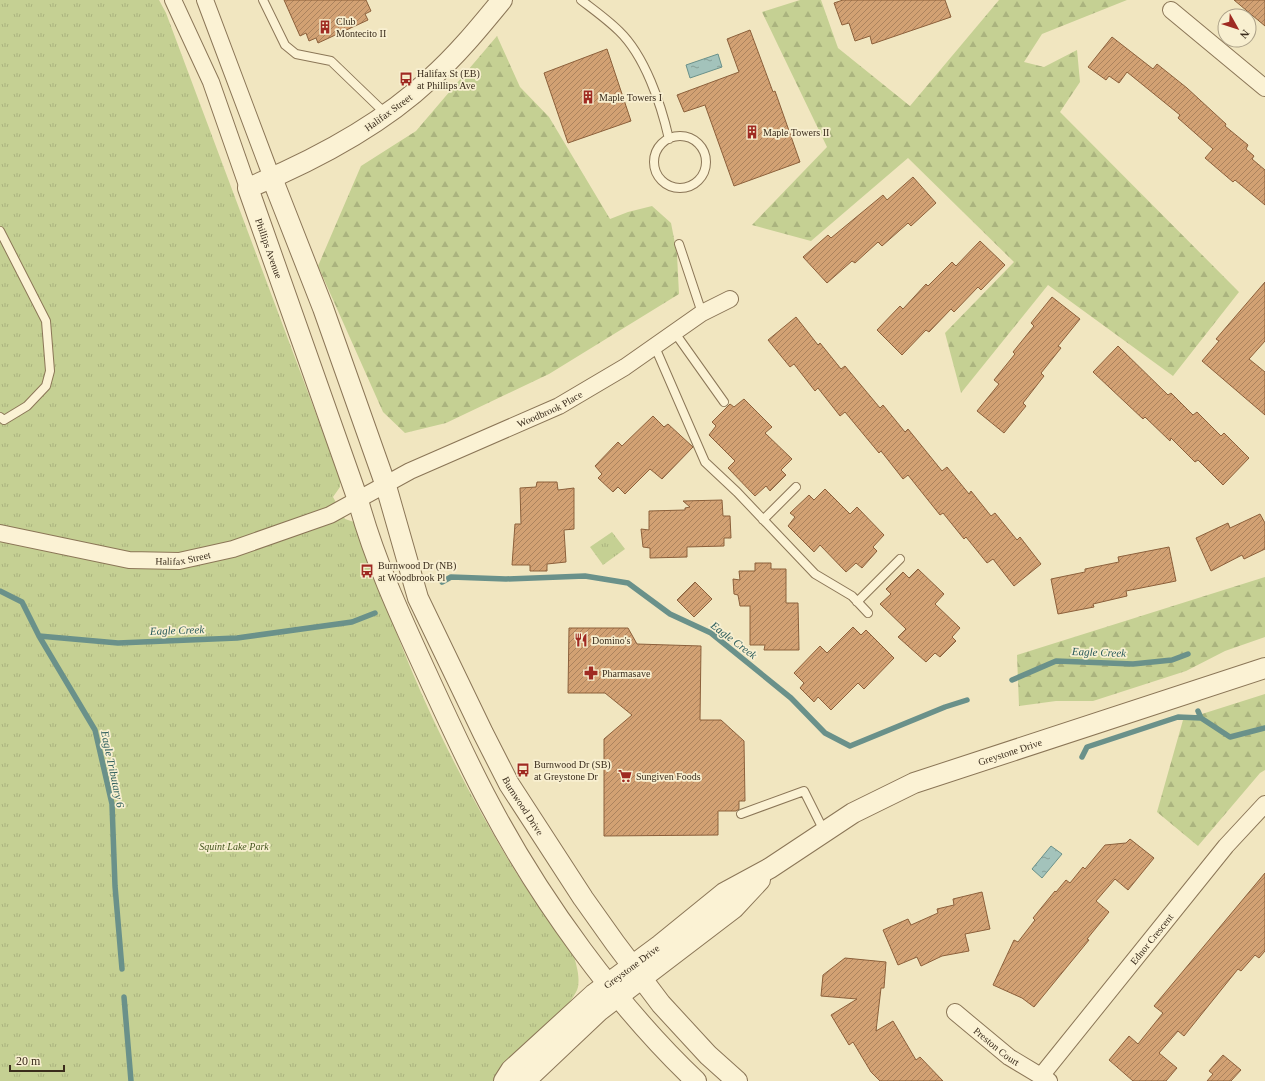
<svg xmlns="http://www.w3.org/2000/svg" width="1265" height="1081" viewBox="0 0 1265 1081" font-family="Georgia,serif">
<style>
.forest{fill:url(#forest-firs)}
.park{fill:url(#park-tufts)}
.water{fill:url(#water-ripples);stroke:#6a918a}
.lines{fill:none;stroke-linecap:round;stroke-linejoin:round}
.stream{stroke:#6a918a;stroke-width:5.5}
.building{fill:url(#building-hatch);stroke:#8c603b}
.service-casing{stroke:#8b7657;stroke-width:10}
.minor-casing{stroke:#8b7657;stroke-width:18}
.tertiary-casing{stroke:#8b7657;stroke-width:22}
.service{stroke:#fbf2d4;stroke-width:8}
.minor{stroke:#fbf2d4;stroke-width:16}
.tertiary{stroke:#fbf2d4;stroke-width:20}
.labels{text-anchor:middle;stroke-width:3.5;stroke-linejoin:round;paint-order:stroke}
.poi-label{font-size:10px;fill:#3a2c1c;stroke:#f8efd0;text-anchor:start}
.street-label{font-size:10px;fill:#3a2c1c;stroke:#f8efd0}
.park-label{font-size:10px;font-style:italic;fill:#475821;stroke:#f8efd0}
.water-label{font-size:11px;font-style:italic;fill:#2a5b5b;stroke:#f8efd0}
</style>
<defs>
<pattern id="forest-firs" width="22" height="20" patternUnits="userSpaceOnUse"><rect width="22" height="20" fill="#c5d093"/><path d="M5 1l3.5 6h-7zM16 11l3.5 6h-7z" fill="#aab37e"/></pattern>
<pattern id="park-tufts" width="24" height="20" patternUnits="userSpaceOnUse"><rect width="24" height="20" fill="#c5d093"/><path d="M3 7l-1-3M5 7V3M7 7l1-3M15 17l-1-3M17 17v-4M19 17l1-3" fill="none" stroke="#aab37e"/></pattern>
<pattern id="water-ripples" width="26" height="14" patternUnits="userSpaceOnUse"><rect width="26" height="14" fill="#a3c3bb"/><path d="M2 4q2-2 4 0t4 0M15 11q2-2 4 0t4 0" fill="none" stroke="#869f97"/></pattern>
<pattern id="building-hatch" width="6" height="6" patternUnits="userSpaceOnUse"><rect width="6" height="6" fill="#d2a173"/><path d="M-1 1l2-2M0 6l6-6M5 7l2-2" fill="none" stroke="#ab835e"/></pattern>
</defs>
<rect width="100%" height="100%" fill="#f1e6c0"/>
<!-- forest -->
<path class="forest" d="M800,0H821L838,48L910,106L999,0H1127L1042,34L1024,62L1044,67L1077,50L1080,82L1060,112L1239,292L1173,376L1048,285L961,393L945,333L1014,262L908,158L811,241L752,225L827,147L762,12Z
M497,36L520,87L549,117L610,219L628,212L652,206L671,223L677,254L679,294L549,374L446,423L405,433L383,412L318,266L361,166L416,131Z
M1265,577V637L1225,651L1186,671L1093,701H1056L1019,706L1017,655Z
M1265,694V770L1260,773L1198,846L1157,812L1183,720Z"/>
<!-- park -->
<path class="park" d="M0,0H159L166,13L340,478V487L333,497L345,519L354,522C380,588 403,655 433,719C458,772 486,824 517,874C534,901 554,927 573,953C576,964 580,975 578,987C574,1006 511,1064 494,1081H0Z
M612,532L625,549L603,565L590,547Z"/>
<!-- water -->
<path class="water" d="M718,54L722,67L690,78L686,65Z
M1051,846L1062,854L1042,878L1032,869Z"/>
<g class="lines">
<!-- stream -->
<path class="stream" d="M442,582L451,577L506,579L585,576L628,583L670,614L711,633L791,698L825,733L850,746L945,707L967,700
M0,591L22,602L39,636L95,730L112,804L115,886L122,969
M39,636L118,643L237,638L352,622L375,613
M1012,680L1056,661L1133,664L1172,660L1188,654
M1198,711L1201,718L1230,737L1265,728
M1082,757L1087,747L1178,717L1201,718
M124,997L131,1081"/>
</g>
<!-- building -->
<path class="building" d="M284,0H366L371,11L365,14L368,20L318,43L316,38L309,41L306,33L300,36Z
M843,0H945L951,17L872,44L870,36L855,41L849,23L842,25L834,3Z
M1234,0H1265V26Z
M750,30L773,92L775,91L800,162L734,186L705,105L684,112L677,95L739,72L727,39Z
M1112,37L1153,69L1157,64L1187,88L1226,124L1225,126L1248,145L1246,149L1254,156L1252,159L1265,170V205L1235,180L1233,182L1205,158L1213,149L1178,118L1180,115L1127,72L1119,83L1109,76L1106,80L1088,67Z
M607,49L631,121L568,143L544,73Z
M913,177L936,203L911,226L908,223L882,246L878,242L855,263L852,261L827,283L803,257L828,235L831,238L883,195L887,200Z
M980,241L1005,265L981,290L978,287L954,312L951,309L929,332L926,330L902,355L877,330L900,306L903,309L926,284L928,286L952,262L956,266Z
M1265,282V341L1249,359L1265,372V415L1202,361L1219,341L1216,339Z
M1052,297L1080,319L1058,346L1061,348L1041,373L1044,376L1023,403L1026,406L1004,433L977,411L999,384L994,380L1015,354L1013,352L1034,326L1031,323Z
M796,317L818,345L820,343L841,369L845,366L880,408L883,405L905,432L908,429L942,471L947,467L969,494L971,491L991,516L995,513L1017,540L1020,537L1041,564L1014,586L993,559L987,563L966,537L964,539L943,513L940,515L908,475L903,479L881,451L879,453L845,412L840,416L818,388L815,391L794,364L790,367L768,340Z
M1118,346L1168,395L1171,393L1193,415L1197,412L1221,436L1224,433L1249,458L1223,485L1198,460L1195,462L1171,438L1170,441L1145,417L1143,419L1093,372Z
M744,399L772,427L765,433L792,459L781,470L786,475L770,491L766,486L755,496L728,468L735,461L709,435L716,426L712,422L730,404L734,407Z
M653,416L664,427L668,424L693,447L662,479L650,469L625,494L618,487L613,492L598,478L602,474L595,466L618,442L622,446Z
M537,482H557L558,490L574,488V529L564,530L566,562L547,564V571H530V565H512L515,524H521L520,488L536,487Z
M825,489L850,514L857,507L884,535L873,547L877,551L862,568L856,563L846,572L820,545L814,552L788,526L795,517L790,513L809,495L814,500Z
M722,500L723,516H730L731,538H724V546L687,547V557L650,558V548L643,547L641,529L649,530V511L685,510V508L690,507L683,501Z
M1260,514L1265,523V549L1244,559L1242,555L1211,571L1196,538L1228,523L1230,528Z
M1169,547L1176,581L1126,591L1127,596L1093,604L1094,607L1058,614L1051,579L1085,572V569L1119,562L1118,557Z
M755,563H771V569H786V603H798L799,650H764L765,645H750V606H740L738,595L734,594L733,579L740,580L739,571H755Z
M918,569L944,594L935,604L960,628L952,637L956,641L940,657L935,653L926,662L898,637L906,629L880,604L891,594L886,589L903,572L909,578Z
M695,582L712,599L694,617L677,600Z
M853,627L861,635L866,630L894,658L864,689L858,683L831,710L818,697L814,702L800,688L804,683L794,673L820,646L827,653Z
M569,628H628L637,644L701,646L700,720H721L744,741L745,801H739V809L736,811H718V835L604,836V739L632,715L605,693H568Z
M1130,839L1154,858L1128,890L1115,879L1096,901L1109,912L1087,939L1089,940L1034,1007L1022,998L993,985L1014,940L1018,942L1035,920L1033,918L1055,891L1056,892L1066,880L1070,883L1083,867L1085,869L1105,845L1126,843Z
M1265,873V951L1259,958L1255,955L1241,971L1238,969L1184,1036L1178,1031L1159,1053L1177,1068L1166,1081H1133L1109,1060L1129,1036L1138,1044L1163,1013L1154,1006Z
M982,892L990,929L965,934L969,951L942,956L921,966L917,957L898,965L883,930L908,919L911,925L938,913L937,909L954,905L953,899Z
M845,958L886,962L884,988H881L876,1031L893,1021L916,1060L920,1057L943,1081H880L871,1072L853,1042L849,1045L831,1015L857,999L821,996L823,975Z
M1223,1055L1241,1070L1231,1081H1207L1213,1074L1209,1071Z"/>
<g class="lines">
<!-- service casing -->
<g class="service-casing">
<path id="service" d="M263,0L285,45L296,54L331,61L386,114
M581,0C594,10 608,20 619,31C645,56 661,104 669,139
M654 162a26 26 0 1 1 52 0a26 26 0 1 1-52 0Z
M0,231L46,321L50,371L46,386L27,406L4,420L0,417
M679,244L702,313
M675,333L724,402
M655,347L705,462L737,492L815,574L852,596L868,613
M763,520L796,487
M857,602L900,559
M741,814L804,791L824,831"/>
</g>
<!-- minor casing -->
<g class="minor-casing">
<g id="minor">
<path d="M173,0L211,82L248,188"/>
<path d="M205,0L272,178"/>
<path d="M1171,10L1265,88"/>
<path id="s1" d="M0,533L129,560L179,561L233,549L330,515L410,471L559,406L625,367L702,313L730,299"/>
<path id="s2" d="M955,1012L1009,1057L1049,1081"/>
<path id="s3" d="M1041,1076L1226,846L1265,804"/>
</g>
</g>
<!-- tertiary casing -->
<g class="tertiary-casing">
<g id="tertiary">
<path id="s4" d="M502,0C479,28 457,55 430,79C379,127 313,161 248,188L358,500C375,563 404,624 431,683C450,724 468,764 489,803C540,900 617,1006 696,1081"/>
<path id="s5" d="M272,178L323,308L386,486L418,598L483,733L509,784L583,898L615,943L661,1004L708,1055L737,1081"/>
<path id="s6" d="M504,1081L511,1070L594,994L660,945L724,893L770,868L853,813L914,783L1265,668"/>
<path d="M525,1081L599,1011L734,908L760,880"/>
</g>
</g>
<!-- service -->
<use href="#service" class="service"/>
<!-- minor -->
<use href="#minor" class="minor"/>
<!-- tertiary -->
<use href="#tertiary" class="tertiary"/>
</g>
<!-- icons -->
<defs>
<g id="building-bare" transform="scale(1.08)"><path d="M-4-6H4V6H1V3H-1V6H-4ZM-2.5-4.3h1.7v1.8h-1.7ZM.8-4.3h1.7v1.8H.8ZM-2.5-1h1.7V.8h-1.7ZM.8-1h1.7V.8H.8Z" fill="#9f2a22" stroke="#f8efd0" stroke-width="2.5" paint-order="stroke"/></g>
<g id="bus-bare" transform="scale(1.08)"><path d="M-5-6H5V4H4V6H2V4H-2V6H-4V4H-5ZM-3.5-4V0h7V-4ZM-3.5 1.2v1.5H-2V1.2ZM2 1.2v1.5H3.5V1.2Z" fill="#9f2a22" stroke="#f8efd0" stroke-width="2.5" paint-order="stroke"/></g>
<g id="restaurant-bare" transform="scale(1.08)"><path d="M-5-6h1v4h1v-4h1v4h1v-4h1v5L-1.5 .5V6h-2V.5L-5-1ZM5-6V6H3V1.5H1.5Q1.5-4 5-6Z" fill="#9f2a22" stroke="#f8efd0" stroke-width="2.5" paint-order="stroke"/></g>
<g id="pharmacy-bare" transform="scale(1.08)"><path d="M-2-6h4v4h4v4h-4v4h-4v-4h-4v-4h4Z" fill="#9f2a22" stroke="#f8efd0" stroke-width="2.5" paint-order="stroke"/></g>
<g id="supermarket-bare" transform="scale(1.08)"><path d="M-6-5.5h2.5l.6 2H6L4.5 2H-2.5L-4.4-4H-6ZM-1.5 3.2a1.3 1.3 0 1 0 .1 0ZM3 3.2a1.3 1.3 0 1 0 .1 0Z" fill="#9f2a22" stroke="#f8efd0" stroke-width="2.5" paint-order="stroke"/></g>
</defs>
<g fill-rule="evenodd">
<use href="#building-bare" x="325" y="27"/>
<use href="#bus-bare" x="406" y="79"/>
<use href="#building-bare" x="588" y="97"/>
<use href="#building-bare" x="752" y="132"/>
<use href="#bus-bare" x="367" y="571"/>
<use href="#restaurant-bare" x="581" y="640"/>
<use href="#pharmacy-bare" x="591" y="673"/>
<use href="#bus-bare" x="523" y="770"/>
<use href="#supermarket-bare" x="625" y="776"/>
</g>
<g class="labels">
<!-- poi labels -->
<g class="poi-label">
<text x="336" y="25">Club<tspan x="336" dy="12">Montecito II</tspan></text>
<text x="417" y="77">Halifax St (EB)<tspan x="417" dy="12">at Phillips Ave</tspan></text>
<text x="599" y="101">Maple Towers I</text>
<text x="763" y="136">Maple Towers II</text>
<text x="378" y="569">Burnwood Dr (NB)<tspan x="378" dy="12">at Woodbrook Pl</tspan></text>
<text x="592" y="644">Domino's</text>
<text x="602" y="677">Pharmasave</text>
<text x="534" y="768">Burnwood Dr (SB)<tspan x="534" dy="12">at Greystone Dr</tspan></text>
<text x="636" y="780">Sungiven Foods</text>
</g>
<!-- street labels -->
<g class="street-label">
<text transform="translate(388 112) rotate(-36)" y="4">Halifax Street</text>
<text dy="4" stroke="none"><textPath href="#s4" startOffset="384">Phillips Avenue</textPath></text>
<text dy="4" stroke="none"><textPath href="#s1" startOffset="584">Woodbrook Place</textPath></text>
<text dy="4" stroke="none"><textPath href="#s1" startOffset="186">Halifax Street</textPath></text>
<text dy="4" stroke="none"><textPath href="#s6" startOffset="611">Greystone Drive</textPath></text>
<text dy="4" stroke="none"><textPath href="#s5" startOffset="678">Burnwood Drive</textPath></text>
<text dy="4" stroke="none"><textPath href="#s3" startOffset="176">Ednor Crescent</textPath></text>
<text dy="4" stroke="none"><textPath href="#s6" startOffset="172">Greystone Drive</textPath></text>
<text dy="4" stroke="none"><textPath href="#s2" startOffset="54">Preston Court</textPath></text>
</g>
<!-- park labels -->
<g class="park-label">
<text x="234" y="850">Squint Lake Park</text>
</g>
<!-- water labels -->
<g class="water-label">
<text transform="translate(177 630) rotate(-2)" y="4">Eagle Creek</text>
<text transform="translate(734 640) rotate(37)" y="4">Eagle Creek</text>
<text transform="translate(1099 652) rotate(2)" y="4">Eagle Creek</text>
<text transform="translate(113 769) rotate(78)" y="4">Eagle Tributary 6</text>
</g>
</g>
<!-- north arrow -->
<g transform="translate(1237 28) rotate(129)"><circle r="19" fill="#f8efd0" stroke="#aca188"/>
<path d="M0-3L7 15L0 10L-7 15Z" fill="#9f2a22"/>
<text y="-6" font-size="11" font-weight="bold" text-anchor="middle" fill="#3a2c1c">N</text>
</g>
<!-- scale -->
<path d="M10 1065v6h54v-6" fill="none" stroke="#3a2c1c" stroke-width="2"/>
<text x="16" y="1065" font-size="12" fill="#3a2c1c" stroke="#f8efd0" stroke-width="3" paint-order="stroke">20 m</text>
</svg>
